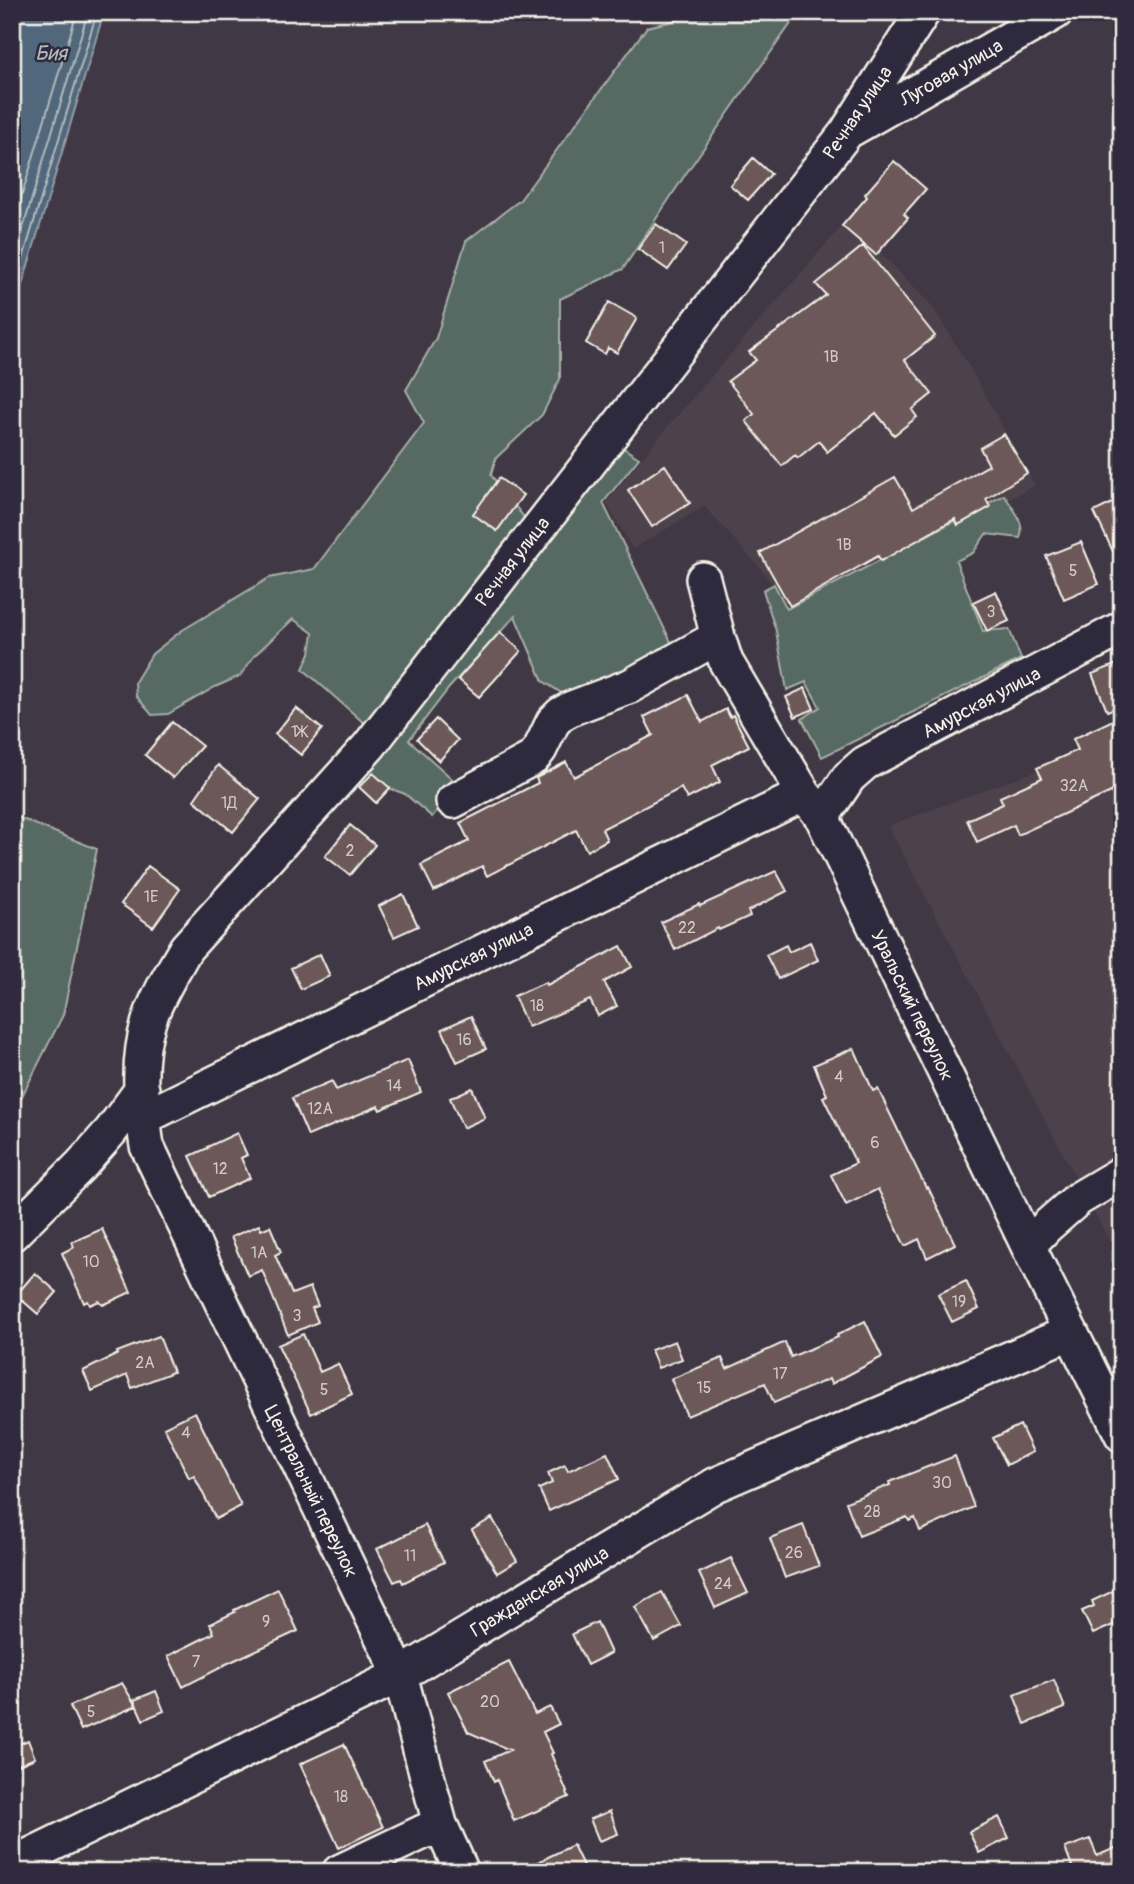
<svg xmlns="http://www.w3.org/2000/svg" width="1134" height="1884" viewBox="0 0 1134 1884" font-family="Pangolin,sans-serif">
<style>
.built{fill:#4e424b}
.green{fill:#576a64;stroke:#a6aea6;stroke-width:2}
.water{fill:#51677c;stroke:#929ea7;stroke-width:2}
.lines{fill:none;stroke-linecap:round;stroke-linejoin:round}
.shore{stroke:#b3babd;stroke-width:2}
.building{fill:#6c5959;stroke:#f4f1e8;stroke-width:2}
.minor-casing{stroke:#f4f1e8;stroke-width:38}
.minor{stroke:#2f2a3d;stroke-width:33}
.labels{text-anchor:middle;stroke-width:5;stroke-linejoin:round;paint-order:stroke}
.number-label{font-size:16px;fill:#d2cbc4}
.street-label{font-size:19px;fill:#f4f1e8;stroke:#2f2a3d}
.water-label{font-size:21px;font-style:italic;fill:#b3babd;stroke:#2f2a3d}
</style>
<rect width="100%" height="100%" fill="#413845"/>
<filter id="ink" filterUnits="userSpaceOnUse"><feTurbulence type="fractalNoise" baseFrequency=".0143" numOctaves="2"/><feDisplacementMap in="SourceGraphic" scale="14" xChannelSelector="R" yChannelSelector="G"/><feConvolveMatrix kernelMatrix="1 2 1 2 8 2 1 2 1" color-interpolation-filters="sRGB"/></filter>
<g filter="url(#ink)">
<!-- built -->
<path class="built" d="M848,219L932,306L967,363L1035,485L796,615L760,568L704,506L633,549L606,503L665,430Z
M1122,739V1264L888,826Z"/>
<!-- green -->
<path class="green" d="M712,12H799L687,172L623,269L560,299V379L542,415L496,458L491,475L533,529L373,731L303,669L310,653L313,633L293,619L255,655L240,676L215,687L168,714L152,715L136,696L135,682L152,654L181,631L269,578L314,569L424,423L406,390L436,338L466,241L520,200L647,27Z
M614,442L639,458L603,503L675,650L574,701L543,681L515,616L449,688L409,740L458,784L432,817L405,794L378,784L365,766Z
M1004,495C1013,508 1026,523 1020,538L986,534L973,553L956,561L983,631L1009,629L1021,659L822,757L802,719L820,707L806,682L787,690L776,631L763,590L774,584L787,609Z
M12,815L97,849L63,1015L12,1116Z"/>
<!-- water -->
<path class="water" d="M12,12H104L12,319Z"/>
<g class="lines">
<!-- shore -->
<path class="shore" d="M12,228L77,12
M12,265L88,12
M12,295L97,12"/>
</g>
<!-- building -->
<path class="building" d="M753,158L771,174L748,200L730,185Z
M894,161L926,189L904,214L908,218L876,255L842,226L867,197L865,194Z
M656,224L686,245L668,270L638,249Z
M863,246L935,336L905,360L932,394L912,410L917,417L894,435L876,413L827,452L819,441L798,458L795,455L782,466L746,421L754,414L728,381L756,360L749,352L826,295L816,284Z
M609,302L637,318L617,353L608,348L605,354L586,343Z
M1004,434L1027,473L986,499L990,507L958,525L955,519L881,561L878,556L790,606L760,553L895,477L913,508L989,465L980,448Z
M665,465L690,503L652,527L628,490Z
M499,478L523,495L497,531L473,514Z
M1122,498V570L1094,512Z
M1081,542L1099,584L1064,599L1046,556Z
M996,591L1009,621L987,631L973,602Z
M500,632L521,651L479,697L458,679Z
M1122,662V706L1107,711L1092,674Z
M805,688L814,709L795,717L786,697Z
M688,695L702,722L726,709L730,717L733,715L749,746L712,765L720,782L687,799L681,788L602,829L607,840L587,851L576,830L487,876L482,866L434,891L421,865L469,841L460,823L538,783L536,778L566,762L574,777L653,735L644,717Z
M296,708L322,729L301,755L275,734Z
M1117,718L1122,729V787L1018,835L1014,825L977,842L967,820L1003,804L1000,797L1042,778L1037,768L1078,750L1073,739Z
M436,719L458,740L439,761L417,739Z
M172,722L202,746L173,778L145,755Z
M218,765L260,799L233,832L194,800Z
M373,773L390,788L376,803L359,787Z
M350,825L375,845L350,875L325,856Z
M148,866L180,889L153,927L121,904Z
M776,871L787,891L748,911L750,916L719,930L718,928L675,950L661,922L699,904L700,906Z
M403,894L418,926L394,937L379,906Z
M810,942L818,960L778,979L766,955L786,945L789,952Z
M621,946L632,967L604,982L617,1006L598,1016L590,1000L528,1027L514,996L546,982L547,985Z
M320,954L330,976L301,989L291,968Z
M471,1016L486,1049L457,1062L442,1029Z
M854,1048L873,1091L878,1089L926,1188L928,1187L955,1244L927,1258L919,1239L905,1246L878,1189L846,1205L831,1175L856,1163L823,1097L827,1095L814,1065Z
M408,1060L421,1092L380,1110L378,1106L308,1136L292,1098L332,1081L336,1090Z
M472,1088L485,1118L463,1128L450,1098Z
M237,1133L247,1155L241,1158L250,1178L209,1197L190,1156L208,1148L207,1147Z
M259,1225L261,1230L270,1226L281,1252L275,1255L292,1294L310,1287L318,1306L312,1308L318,1322L288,1335L262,1270L248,1276L231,1237Z
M102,1229L131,1292L103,1305L99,1301L90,1305L88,1301L84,1303L62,1253L74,1247L72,1242Z
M35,1273L57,1292L38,1314L16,1295Z
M966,1281L979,1309L952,1322L938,1294Z
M865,1321L882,1357L831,1384L829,1379L774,1403L765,1383L687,1416L671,1379L722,1358L727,1369L785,1342L791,1357L838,1337L837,1335Z
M303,1334L320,1372L338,1364L352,1394L311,1414L278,1345Z
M159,1336L173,1372L132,1388L127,1375L92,1391L83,1371L118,1354L117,1352Z
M675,1341L682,1359L658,1368L651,1350Z
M195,1412L241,1506L216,1519L194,1476L189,1478L164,1427Z
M1020,1425L1033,1452L1007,1465L993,1438Z
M607,1453L619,1479L549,1511L539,1489L552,1483L548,1473L565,1465L568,1471Z
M955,1456L974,1507L920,1531L915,1518L909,1521L907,1517L859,1536L846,1502L890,1485L889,1482Z
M492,1518L517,1561L497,1573L472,1530Z
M425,1525L444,1562L403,1583L401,1579L394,1582L377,1549Z
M803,1525L819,1566L785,1578L770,1538Z
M731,1558L748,1593L715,1608L699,1573Z
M278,1589L298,1631L224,1665V1666L183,1687L168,1656L214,1633L210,1624L235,1612L234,1610Z
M1113,1591L1122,1612V1621L1093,1634L1082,1611L1094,1606L1092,1601Z
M662,1592L681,1626L654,1641L635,1607Z
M597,1622L611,1653L587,1665L572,1634Z
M509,1662L535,1714L550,1707L559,1724L543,1732L553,1753L551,1754L569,1797L514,1821L497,1780L494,1782L485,1761L510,1750L468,1732L448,1692Z
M1054,1680L1065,1708L1025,1724L1014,1695Z
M122,1683L136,1706L81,1730L70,1706Z
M156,1691L164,1711L143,1720L134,1700Z
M28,1740L35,1758L12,1768V1747Z
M344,1744L383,1827L339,1848L300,1764Z
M610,1811L618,1834L599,1841L590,1819Z
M999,1817L1009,1838L979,1853L969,1832Z
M1090,1839L1097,1856L1122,1845V1872H1059L1072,1866L1065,1848Z
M573,1845L586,1872H517Z"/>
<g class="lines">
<!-- minor casing -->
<g class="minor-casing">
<path id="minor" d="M852,129L1056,12
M703,579L718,637L726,662L804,794L822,817L1028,1246L1122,1435
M453,801L533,758L540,749L553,722L561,714L572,708L630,686L718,637
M822,817L849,777L865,763L1122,628
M143,1118L804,794
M12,1234L81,1165L111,1131L142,1089
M1028,1246L1047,1226L1078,1199L1122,1173
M12,1864L400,1675L715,1485L1071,1332
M339,1872L440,1824
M462,1872L440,1824L400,1675L147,1146C141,1106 136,1061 149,1021C157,996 173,971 186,948L369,746L846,133L923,12"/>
</g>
<!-- minor -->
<use href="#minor" class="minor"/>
</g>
</g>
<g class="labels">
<!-- number labels -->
<g class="number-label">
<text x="662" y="253">1</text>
<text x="831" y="362">1В</text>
<text x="844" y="550">1В</text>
<text x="1073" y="576">5</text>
<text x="991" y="617">3</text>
<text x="299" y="737">1Ж</text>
<text x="1074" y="791">32А</text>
<text x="229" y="808">1Д</text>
<text x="350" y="856">2</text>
<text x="151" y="902">1Е</text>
<text x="687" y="933">22</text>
<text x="537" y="1011">18</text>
<text x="464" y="1045">16</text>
<text x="839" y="1082">4</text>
<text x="394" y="1091">14</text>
<text x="320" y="1114">12А</text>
<text x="875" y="1148">6</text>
<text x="220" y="1174">12</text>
<text x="259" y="1258">1А</text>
<text x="91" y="1267">10</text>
<text x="959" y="1307">19</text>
<text x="297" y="1321">3</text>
<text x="145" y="1368">2А</text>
<text x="780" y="1379">17</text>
<text x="704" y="1393">15</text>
<text x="324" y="1395">5</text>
<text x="186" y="1438">4</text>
<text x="942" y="1488">30</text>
<text x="872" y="1517">28</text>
<text x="794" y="1558">26</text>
<text x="410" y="1561">11</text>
<text x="723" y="1589">24</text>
<text x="266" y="1627">9</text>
<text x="196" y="1667">7</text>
<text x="490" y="1707">20</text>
<text x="91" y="1717">5</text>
<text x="341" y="1802">18</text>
</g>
<!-- street labels -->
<g class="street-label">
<text transform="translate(951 72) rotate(-30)" y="7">Луговая улица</text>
<text transform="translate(857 112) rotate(-56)" y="7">Речная улица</text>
<text transform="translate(512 561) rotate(-52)" y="7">Речная улица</text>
<text transform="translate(981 702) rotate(-28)" y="7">Амурская улица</text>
<text transform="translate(473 956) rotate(-26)" y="7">Амурская улица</text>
<text transform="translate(913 1005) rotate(64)" y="7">Уральский переулок</text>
<text transform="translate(312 1491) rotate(64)" y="7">Центральный переулок</text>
<text transform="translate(539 1591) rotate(-31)" y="7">Гражданская улица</text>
</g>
<!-- water labels -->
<g class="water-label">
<text x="51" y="60">Бия</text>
</g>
</g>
<!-- margin -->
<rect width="1134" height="1884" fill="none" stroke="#2f2a3d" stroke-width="42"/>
<rect x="21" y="21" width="1092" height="1842" fill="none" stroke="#f4f1e8" stroke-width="2.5" filter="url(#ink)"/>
</svg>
